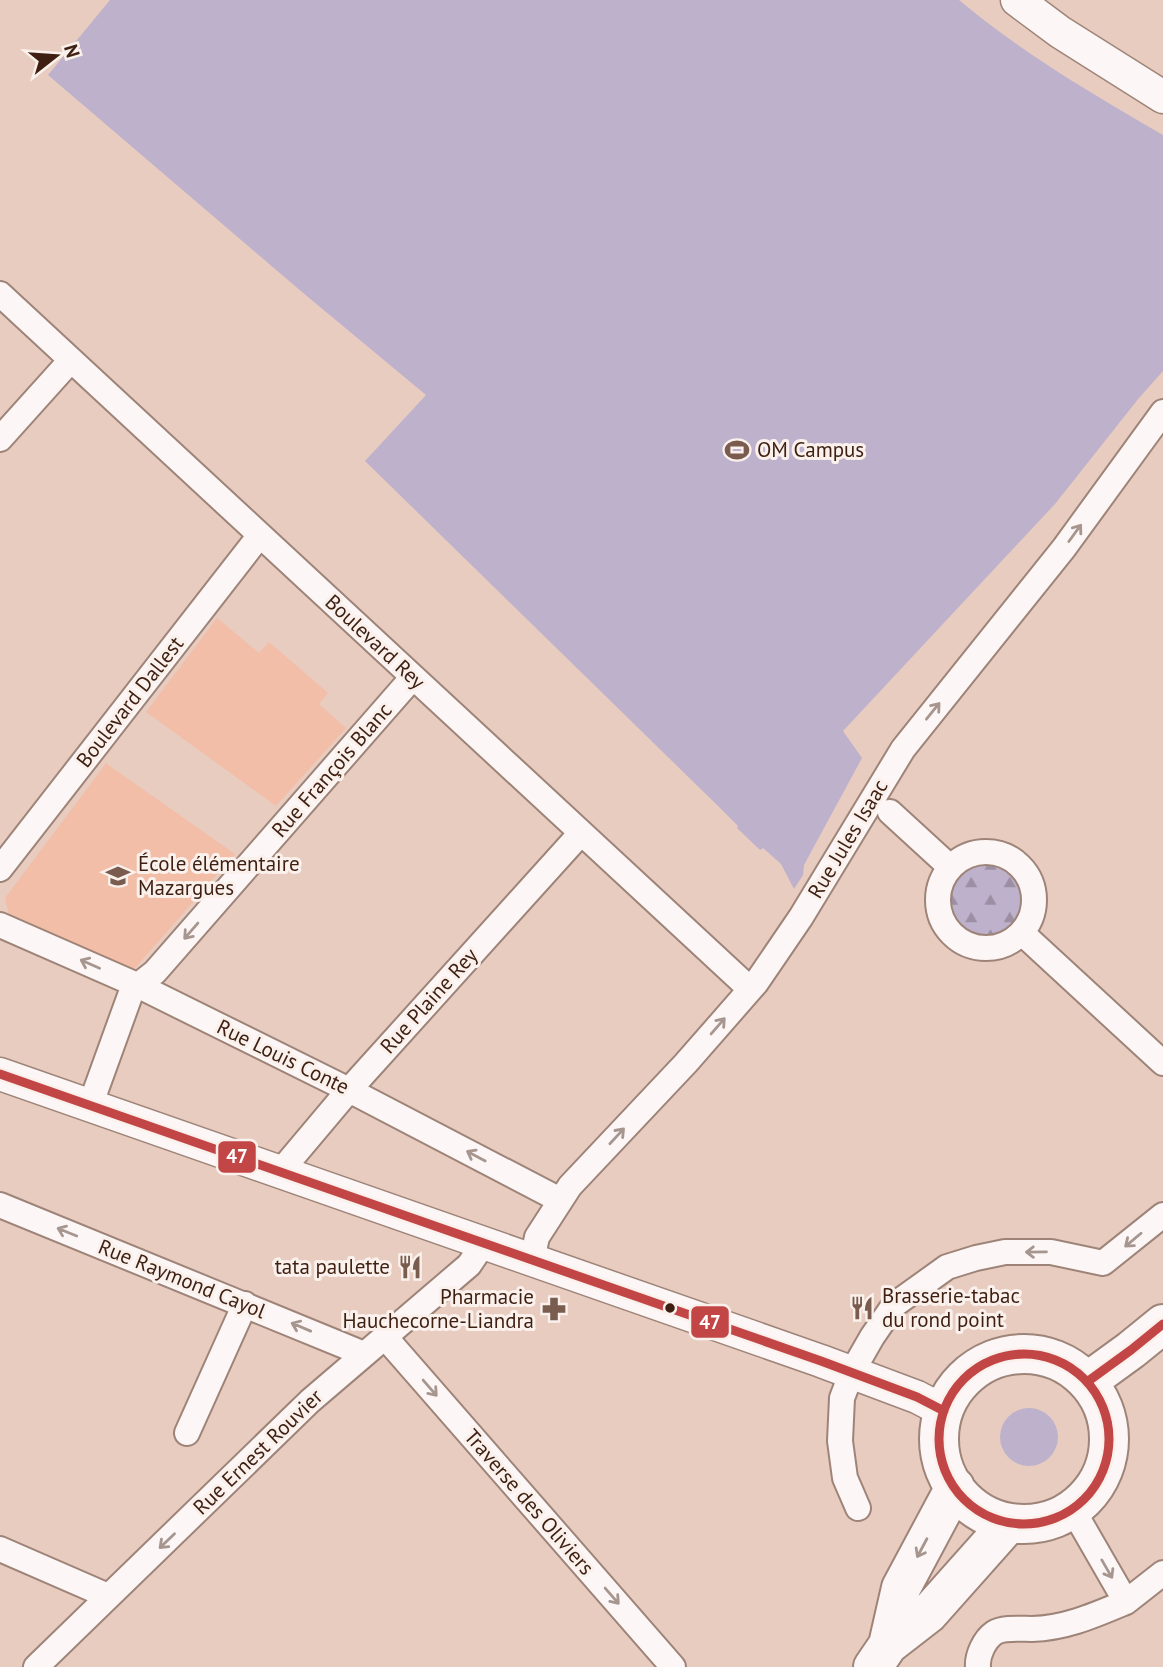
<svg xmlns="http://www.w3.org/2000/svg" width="1163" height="1667" viewBox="0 0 1163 1667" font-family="'PT Sans',sans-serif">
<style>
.built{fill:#f2bea7}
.grass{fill:#beb1cc}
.forest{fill:url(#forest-firs)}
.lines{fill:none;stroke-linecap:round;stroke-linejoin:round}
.minor-casing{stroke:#9e8478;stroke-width:28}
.tertiary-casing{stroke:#9e8478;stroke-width:35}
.primary-casing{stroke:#9e8478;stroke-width:42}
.minor{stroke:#fcf7f6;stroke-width:24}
.tertiary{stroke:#fcf7f6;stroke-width:32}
.primary{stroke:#fcf7f6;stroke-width:38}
.bus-1-casing{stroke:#faf1ed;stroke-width:14}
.bus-1{stroke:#c34647;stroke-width:9}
.oneway{stroke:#a6968f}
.bus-dot{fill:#3e1f11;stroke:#faf1ed;stroke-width:2.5}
.labels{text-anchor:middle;stroke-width:6;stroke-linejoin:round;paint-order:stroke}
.poi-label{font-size:21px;fill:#3e1f11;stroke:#faf1ed;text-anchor:start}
.street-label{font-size:21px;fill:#3e1f11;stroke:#faf1ed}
.line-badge{stroke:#faf1ed;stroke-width:2.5}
.badge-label{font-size:19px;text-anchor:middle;font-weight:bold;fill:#fff}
</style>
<defs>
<pattern id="forest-firs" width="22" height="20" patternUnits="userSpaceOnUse" patternTransform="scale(1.75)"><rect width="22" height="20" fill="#beb1cc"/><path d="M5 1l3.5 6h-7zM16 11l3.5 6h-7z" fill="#9c8fa4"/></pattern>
</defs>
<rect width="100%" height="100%" fill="#e8ccc0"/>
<!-- built -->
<path class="built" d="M217,618L259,653L269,642L328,693L319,704L346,728L276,806L146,712Z
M107,762V764L235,854L129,975L10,920L5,898Z"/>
<!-- grass -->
<path class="grass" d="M110,0H959C1022,53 1093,94 1163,135V371L1139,398L1055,504L843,731L862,758L804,865L803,875L794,889L781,864L763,848L760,850L737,828L738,826L716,804L365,461L426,395L302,292L48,75Z
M1000 1437a29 29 0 1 1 58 0a29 29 0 1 1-58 0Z"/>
<!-- forest -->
<path class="forest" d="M950 899a37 37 0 1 1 74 0a37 37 0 1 1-74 0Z"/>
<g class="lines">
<!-- minor casing -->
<g class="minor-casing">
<path id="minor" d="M0,294L750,989
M0,439L71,360
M890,812L950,867
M938 900a48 48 0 1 1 96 0a48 48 0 1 1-96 0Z
M0,869L260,535
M0,925L137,985L349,1090L560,1200
M1022,933L1163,1063
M90,1106L132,990L155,972L413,677
M280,1172L349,1090L581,833
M0,1205L364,1354
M532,1260L537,1237L570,1186L686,1063L756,983L801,917L903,749L1064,548L1163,412
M385,1337L673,1667
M187,1433L245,1304
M858,1508L845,1478L840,1441L842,1398L852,1372L872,1337L894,1305L947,1267L976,1258L1005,1252H1051L1103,1263L1163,1215
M1073,1510L1126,1602L1163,1573
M0,1549L108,1596
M36,1667L310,1401L469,1265L484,1243
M978,1667C977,1656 984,1640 994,1633C1003,1627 1021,1629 1032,1629C1066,1628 1095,1615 1126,1602"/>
</g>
<!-- tertiary casing -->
<g class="tertiary-casing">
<path id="tertiary" d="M1017,0L1060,32L1163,97
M0,1074L821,1361L917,1397L944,1411"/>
</g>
<!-- primary casing -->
<g class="primary-casing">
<path id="primary" d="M939 1439a85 85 0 1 1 170 0a85 85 0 1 1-170 0Z
M1087,1382L1131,1350L1163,1324
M888,1645L928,1614L1009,1523
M873,1667L888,1645L901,1588L955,1487"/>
</g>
<!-- minor -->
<use href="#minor" class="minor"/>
<!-- tertiary -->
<use href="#tertiary" class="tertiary"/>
<!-- primary -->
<use href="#primary" class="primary"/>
<!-- bus-1 casing -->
<g class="bus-1-casing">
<path id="bus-1" d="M0,1074L821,1361L917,1397L944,1411
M939 1439a85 85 0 1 1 170 0a85 85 0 1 1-170 0Z
M1087,1382L1131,1350L1163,1324"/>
</g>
<!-- bus-1 -->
<use href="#bus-1" class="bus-1"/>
</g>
<!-- one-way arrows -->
<defs><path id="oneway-shaft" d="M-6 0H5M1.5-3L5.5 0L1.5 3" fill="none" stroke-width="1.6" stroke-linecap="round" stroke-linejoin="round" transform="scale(1.75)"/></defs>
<g class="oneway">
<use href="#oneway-shaft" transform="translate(1075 533) rotate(-54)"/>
<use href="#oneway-shaft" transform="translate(933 711) rotate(-51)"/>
<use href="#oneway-shaft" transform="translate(191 931) rotate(131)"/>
<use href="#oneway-shaft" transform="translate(90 964) rotate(-156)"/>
<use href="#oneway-shaft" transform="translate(718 1026) rotate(-49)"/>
<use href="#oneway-shaft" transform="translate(617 1136) rotate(-47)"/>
<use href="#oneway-shaft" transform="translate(476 1156) rotate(-152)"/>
<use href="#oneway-shaft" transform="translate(67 1232) rotate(-158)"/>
<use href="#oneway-shaft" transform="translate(1133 1240) rotate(140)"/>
<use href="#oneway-shaft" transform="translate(1036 1252) rotate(179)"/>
<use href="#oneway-shaft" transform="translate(301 1327) rotate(-157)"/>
<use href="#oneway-shaft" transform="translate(430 1388) rotate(49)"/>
<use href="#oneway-shaft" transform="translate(167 1541) rotate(136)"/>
<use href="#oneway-shaft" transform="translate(922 1548) rotate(118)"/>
<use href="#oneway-shaft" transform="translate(1107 1569) rotate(60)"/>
<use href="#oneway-shaft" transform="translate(612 1596) rotate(49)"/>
</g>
<!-- icons -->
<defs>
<g id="stadium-bare" transform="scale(1.89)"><path d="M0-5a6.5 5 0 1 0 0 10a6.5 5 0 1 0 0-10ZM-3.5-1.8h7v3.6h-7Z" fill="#7a5c4e" stroke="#faf1ed" stroke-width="2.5" paint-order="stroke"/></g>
<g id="school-bare" transform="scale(1.89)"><path d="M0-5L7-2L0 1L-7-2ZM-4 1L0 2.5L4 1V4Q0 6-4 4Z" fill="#7a5c4e" stroke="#faf1ed" stroke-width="2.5" paint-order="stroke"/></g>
<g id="restaurant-bare" transform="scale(1.89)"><path d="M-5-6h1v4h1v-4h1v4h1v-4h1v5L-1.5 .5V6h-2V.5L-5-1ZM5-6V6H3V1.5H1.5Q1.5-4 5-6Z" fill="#7a5c4e" stroke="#faf1ed" stroke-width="2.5" paint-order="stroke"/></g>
<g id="pharmacy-bare" transform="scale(1.89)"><path d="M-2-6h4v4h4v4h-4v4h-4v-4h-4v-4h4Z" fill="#7a5c4e" stroke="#faf1ed" stroke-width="2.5" paint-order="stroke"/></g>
</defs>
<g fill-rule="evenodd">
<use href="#stadium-bare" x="737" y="450"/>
<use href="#school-bare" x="118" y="876"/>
<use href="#restaurant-bare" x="410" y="1267"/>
<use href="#restaurant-bare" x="862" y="1308"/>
<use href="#pharmacy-bare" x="554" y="1309"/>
</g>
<!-- markers -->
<circle class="bus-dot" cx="670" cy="1308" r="6"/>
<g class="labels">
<!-- poi labels -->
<g class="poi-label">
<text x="757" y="457">OM Campus</text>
<text x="138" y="871">École élémentaire<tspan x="138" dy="24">Mazargues</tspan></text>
<text x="390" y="1274" text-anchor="end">tata paulette</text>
<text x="882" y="1303">Brasserie-tabac<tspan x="882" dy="24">du rond point</tspan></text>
<text x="534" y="1304" text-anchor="end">Pharmacie<tspan x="534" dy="24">Hauchecorne-Liandra</tspan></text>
</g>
<!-- street labels -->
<g class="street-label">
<text transform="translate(375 642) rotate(43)" y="7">Boulevard Rey</text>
<text transform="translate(130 702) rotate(-52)" y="7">Boulevard Dallest</text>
<text transform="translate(332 770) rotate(-49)" y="7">Rue François Blanc</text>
<text transform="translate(848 839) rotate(-59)" y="7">Rue Jules Isaac</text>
<text transform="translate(429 1001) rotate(-48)" y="7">Rue Plaine Rey</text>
<text transform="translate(283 1057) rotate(26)" y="7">Rue Louis Conte</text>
<text transform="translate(182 1279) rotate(22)" y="7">Rue Raymond Cayol</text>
<text transform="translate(258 1452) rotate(-44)" y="7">Rue Ernest Rouvier</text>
<text transform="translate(529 1502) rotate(49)" y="7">Traverse des Oliviers</text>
</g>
</g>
<g class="line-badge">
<rect x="217" y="1140" width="40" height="34" rx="7" fill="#c34647"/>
<rect x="690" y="1305" width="40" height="34" rx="7" fill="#c34647"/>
</g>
<g class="badge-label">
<text x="237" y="1163">47</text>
<text x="710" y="1329">47</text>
</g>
<!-- north arrow -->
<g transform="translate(56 56) rotate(73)" stroke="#faf1ed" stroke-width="5" paint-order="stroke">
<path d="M0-5L12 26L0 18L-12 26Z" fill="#3e1f11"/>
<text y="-10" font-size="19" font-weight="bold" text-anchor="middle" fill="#3e1f11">N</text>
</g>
</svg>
